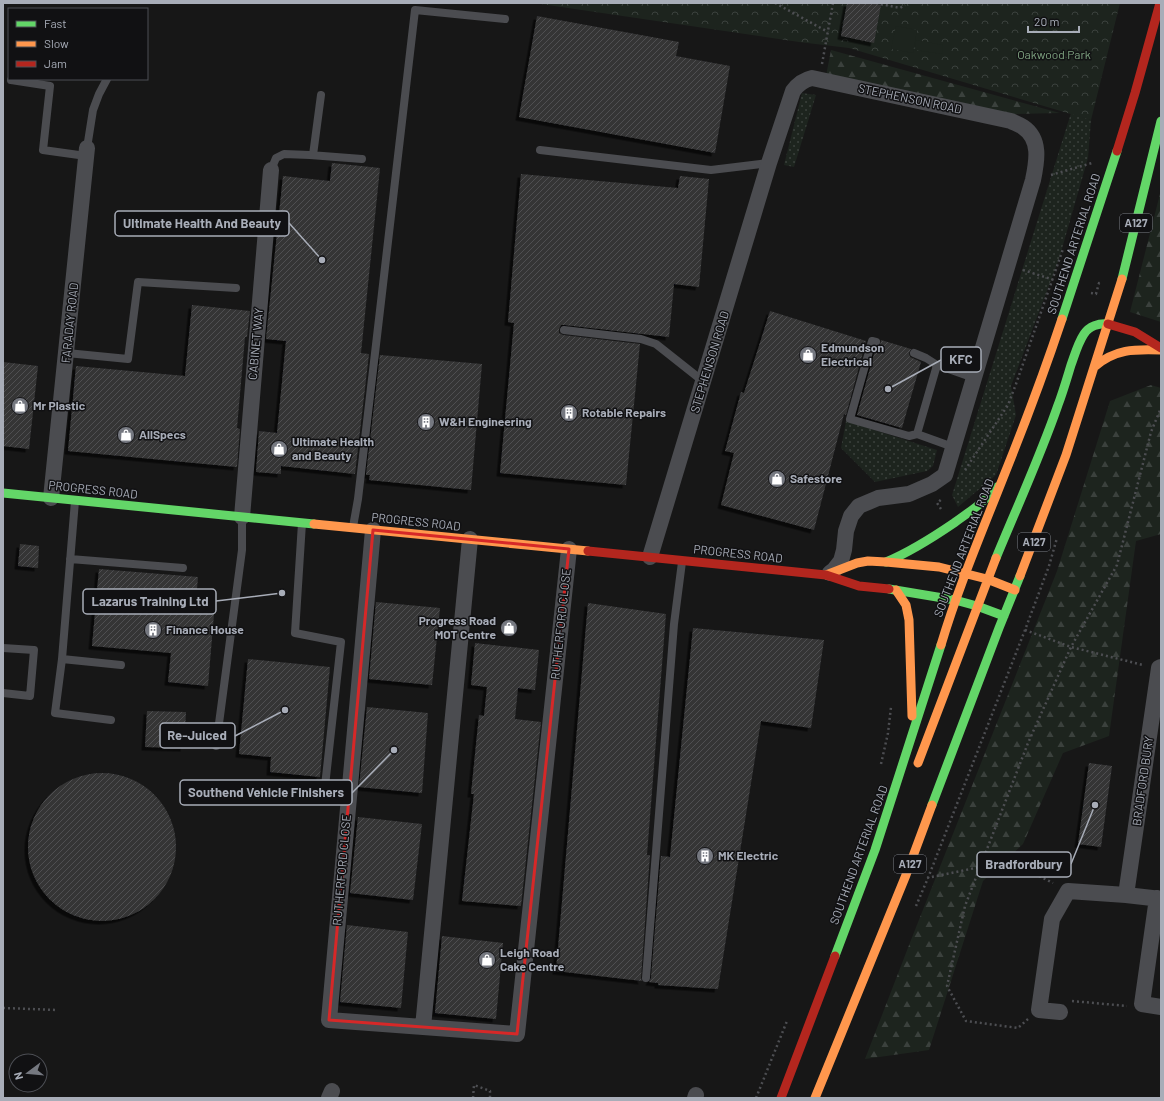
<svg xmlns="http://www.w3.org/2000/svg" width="1164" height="1101" viewBox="0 0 1164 1101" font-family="Barlow,sans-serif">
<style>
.grass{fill:url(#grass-dots)}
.forest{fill:url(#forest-firs)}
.park{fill:url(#park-crowns)}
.garden{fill:#1d241e}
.building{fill:url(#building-hatch);filter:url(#shadow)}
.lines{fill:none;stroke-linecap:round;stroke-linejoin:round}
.path{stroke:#4d4e52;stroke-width:2.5;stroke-dasharray:2 3;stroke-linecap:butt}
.lane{stroke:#4b4c50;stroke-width:8}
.street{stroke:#4b4c50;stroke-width:16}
.fast{stroke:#63d668;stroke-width:9}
.slow{stroke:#ff974d;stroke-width:9}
.jam{stroke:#b3261e;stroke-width:9}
.marked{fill:none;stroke:#d62828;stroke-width:3;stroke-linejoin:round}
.labels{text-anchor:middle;stroke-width:3;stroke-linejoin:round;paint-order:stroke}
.shield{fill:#111113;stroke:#7b7e86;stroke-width:1}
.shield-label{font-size:11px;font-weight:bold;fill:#a8adb8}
.park-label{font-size:12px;fill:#7fa381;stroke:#111113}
.street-label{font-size:12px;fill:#a8adb8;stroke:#111113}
.poi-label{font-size:12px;font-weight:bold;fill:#a8adb8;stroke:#111113;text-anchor:start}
.leader{fill:none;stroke:#a8adb8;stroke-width:1.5}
.callout-dot{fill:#a8adb8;stroke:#111113;stroke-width:1.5}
.callout{fill:#111113;stroke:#a8adb8;stroke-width:1.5}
.callout-label{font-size:13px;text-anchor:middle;font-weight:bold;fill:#a8adb8}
</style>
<defs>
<pattern id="grass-dots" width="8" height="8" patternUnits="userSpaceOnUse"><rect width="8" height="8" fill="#1d241e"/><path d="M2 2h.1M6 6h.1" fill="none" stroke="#3b413d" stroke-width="1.8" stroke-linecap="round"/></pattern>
<pattern id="forest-firs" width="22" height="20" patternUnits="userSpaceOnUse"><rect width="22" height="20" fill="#1d241e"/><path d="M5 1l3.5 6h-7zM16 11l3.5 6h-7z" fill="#3b413d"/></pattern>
<pattern id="park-crowns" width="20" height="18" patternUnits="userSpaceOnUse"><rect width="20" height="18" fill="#1d241e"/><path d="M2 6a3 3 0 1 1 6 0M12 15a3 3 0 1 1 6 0" fill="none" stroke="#3b413d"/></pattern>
<pattern id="building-hatch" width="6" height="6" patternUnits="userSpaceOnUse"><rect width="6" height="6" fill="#353536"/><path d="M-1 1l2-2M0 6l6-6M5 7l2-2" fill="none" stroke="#4f5051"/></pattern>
<filter id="shadow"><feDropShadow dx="-3.5" dy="3.5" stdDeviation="0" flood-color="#0009"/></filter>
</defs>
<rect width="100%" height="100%" fill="#171717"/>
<!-- grass -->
<path class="grass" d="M802,93L816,95L794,167L784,165Z
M1071,113L1091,120L1088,158L1059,259L1011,386L1016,415L996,475L958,507L952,495Z
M846,421L937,450L933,466L927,471L875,482L841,448Z"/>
<!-- forest -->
<path class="forest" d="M831,50L1060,113L979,115L826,76Z
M1161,190V322L1130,312Z
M1151,385L1161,388V534L1136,541L1109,736L1063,753L1023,844L983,881L929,1050L865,1059L911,940L1057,571L1110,401Z"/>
<!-- park -->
<path class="park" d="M534,3H1120L1091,120L849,48L799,42Z"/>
<!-- garden -->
<path class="garden" d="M896,26L917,30L913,53L891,49Z
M916,40L943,45L942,54L915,50Z"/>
<!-- building -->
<path class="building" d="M847,3H872L881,5L874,43L841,36Z
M537,16L679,42L676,56L730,66L715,153L519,117Z
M332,163L380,168L361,353L369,354L355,474L281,466V474L256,472L259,431L277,433L286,341L266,339L283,176L330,181Z
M521,174L678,188L680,176L709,179L699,287L674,284L669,337L565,325H561L559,329V333L563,335L640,344L626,485L500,473L514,323L508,322Z
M192,305L250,311L247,337H245L237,428L240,429L237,467L68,451L76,366L185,376Z
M770,311L866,341L846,415L844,414L814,530L721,505L734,453L725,451L741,392L744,393Z
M881,340L911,349L909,353L910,357L921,362L902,428L857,415L876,347L880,346Z
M380,355L482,364L471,490L369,480L370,475H366Z
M3,362L38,366L29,449L3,446Z
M20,544L39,546L38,568L18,566Z
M99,569L198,577L195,612L214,614L208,686L168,682L171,653L92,646Z
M376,602L440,608L432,685L369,679Z
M588,603L666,614L647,855H650L641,978L642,981L556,971Z
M693,628L824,640L811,728L761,721L718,989L658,985V983L649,982L651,978L661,856L670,857Z
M475,643L539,650L535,690L518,688L515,719L541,722L521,906L462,901L474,794H471L479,715L484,716L487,687L471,685Z
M248,659L330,667L320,777L270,772L271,757L239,754Z
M367,707L428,713L422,793L359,787Z
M147,711L186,712L184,748L145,747Z
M1089,763L1112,766L1101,847L1078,844Z
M28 847a74 74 0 1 1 148 0a74 74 0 1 1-148 0Z
M358,817L422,824L413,900L350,893Z
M347,925L408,932L401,1008L340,1002Z
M442,936L503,943L496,1019L435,1013Z"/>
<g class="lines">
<!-- path -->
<path class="path" d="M775,3L828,32
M876,3L900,8L905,5
M822,64L833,3
M1051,175L1092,163
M1023,270L1054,280
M1091,293L1096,294L1099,283L1101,284
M965,470L1008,405L1016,384L1063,249
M941,509L937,503L942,499
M1025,630L1071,647L1143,665
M881,764L888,733L891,707
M927,878L980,867L1025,869L1053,883
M916,906L928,878L1025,630L1049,566L1057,538
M1072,1001L1127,1006
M3,1008L58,1010
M1028,1019L1018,1028L966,1021L947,986L965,906L1028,743L1071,647L1117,565L1151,432L1161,408
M473,1098L474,1085L490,1091V1098
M756,1098L787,1021"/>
<!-- lane -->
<path class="lane" d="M11,80L50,86L43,150L86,156
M87,148L93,110L99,94L107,79
M540,150L711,170L769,163
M313,155L321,95
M271,170L276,158L284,154L310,155L362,159
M564,330L641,339L656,344L704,382
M876,342L872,341L850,419L909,436L917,434
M67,353L128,359L138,282L236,288
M914,353L926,358L937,365
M953,447L917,434L937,365L974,378
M75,501L62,659L55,713L111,720
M302,523L295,633L341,642L325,786
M353,527L358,499L415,10L505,19
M70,559L183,568
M3,648L34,650L30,696L3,693
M62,659L121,665
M216,746L242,550V518
M646,978L674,624L682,562"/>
<!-- street -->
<path class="street" d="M51,498L87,148
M242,517L271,170
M373,530L329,1020L517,1034L569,549
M650,557L769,163L793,91C798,84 803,80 812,78L1011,121C1015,123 1019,124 1023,127C1041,139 1037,161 1033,180L945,475L932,484L909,494L878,498L859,506L851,516L846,531L844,550L841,561L834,570L830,573
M1126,895L1159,668L1161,667
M1157,898L1142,1004L1161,1007
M1060,1012L1039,1010L1052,919L1068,891L1126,895L1161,899
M423,1027L470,539
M329,1098L332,1091
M695,1098L696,1095"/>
<!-- fast -->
<path class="fast" d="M1122,279L1161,121
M1062,319L1117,151
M3,493L314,524
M996,558C1017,507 1040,457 1058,405C1063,392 1067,378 1071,365C1075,354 1078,343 1084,334C1089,326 1099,323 1108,324
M886,562C910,552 932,538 954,523C969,512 985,502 997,487
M889,589L955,600L977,606L1004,616
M932,805L999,628L1020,576
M835,956L875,850L941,645"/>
<!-- slow -->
<path class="slow" d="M1094,367C1115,349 1134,349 1161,350
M314,524L588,551
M826,575L857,563L868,561L886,562L939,567L987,579L1015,590
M1020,576L1066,455L1122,279
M896,590L906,605L909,620L912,716
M941,645C958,588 981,534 1003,478C1024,426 1044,373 1062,319
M918,763L996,558
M815,1098L906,875L932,805"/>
<!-- jam -->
<path class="jam" d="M1117,151L1135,93L1160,3
M1108,324L1135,332L1161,348
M588,551L826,575L859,586L889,589
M781,1098L835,956"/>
</g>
<!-- marked area -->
<path class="marked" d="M373,530L569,549L517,1034L329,1020Z"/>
<!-- icons -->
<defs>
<g id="shop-disc" transform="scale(0.9)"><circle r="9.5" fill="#757880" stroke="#111113"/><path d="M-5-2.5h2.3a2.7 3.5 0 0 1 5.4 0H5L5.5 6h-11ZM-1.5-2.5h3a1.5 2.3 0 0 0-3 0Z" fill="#fff"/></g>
<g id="building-disc" transform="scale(0.9)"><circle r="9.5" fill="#757880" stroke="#111113"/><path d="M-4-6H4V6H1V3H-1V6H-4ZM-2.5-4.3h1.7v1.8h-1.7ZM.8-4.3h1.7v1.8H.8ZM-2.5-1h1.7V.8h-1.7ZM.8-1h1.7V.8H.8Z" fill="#fff"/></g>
</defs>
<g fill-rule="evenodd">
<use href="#shop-disc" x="808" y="355"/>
<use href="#shop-disc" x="20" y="406"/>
<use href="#building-disc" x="569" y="413"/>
<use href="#building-disc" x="426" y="422"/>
<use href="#shop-disc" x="126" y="435"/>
<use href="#shop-disc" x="279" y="449"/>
<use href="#shop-disc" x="777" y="479"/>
<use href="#shop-disc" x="509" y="628"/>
<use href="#building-disc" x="153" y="630"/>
<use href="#building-disc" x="705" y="856"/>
<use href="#shop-disc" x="487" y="960"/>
</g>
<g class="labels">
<!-- shield labels -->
<g class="shield">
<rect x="1120" y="214" width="32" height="18" rx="3"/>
<rect x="1018" y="533" width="32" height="18" rx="3"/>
<rect x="894" y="855" width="32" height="18" rx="3"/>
</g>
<g class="shield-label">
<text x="1136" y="227">A127</text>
<text x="1034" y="546">A127</text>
<text x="910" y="868">A127</text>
</g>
<!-- park labels -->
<g class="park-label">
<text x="1054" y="59">Oakwood Park</text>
</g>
<!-- street labels -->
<g class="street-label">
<text transform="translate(910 99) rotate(12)" y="4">STEPHENSON ROAD</text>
<text transform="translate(1074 244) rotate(-72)" y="4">SOUTHEND ARTERIAL ROAD</text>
<text transform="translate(70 323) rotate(-84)" y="4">FARADAY ROAD</text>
<text transform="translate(256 344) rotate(-85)" y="4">CABINET WAY</text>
<text transform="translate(710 362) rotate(-73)" y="4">STEPHENSON ROAD</text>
<text transform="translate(93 490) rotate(6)" y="4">PROGRESS ROAD</text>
<text transform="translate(416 522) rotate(6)" y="4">PROGRESS ROAD</text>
<text transform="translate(964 548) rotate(-69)" y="4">SOUTHEND ARTERIAL ROAD</text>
<text transform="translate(738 554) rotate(6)" y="4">PROGRESS ROAD</text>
<text transform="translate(561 624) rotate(-84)" y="4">RUTHERFORD CLOSE</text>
<text transform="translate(1143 781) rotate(-82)" y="4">BRADFORD BURY</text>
<text transform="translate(859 855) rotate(-70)" y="4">SOUTHEND ARTERIAL ROAD</text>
<text transform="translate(342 870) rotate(-85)" y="4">RUTHERFORD CLOSE</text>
</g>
<!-- poi labels -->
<g class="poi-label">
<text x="821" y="352">Edmundson<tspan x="821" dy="14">Electrical</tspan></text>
<text x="33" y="410">Mr Plastic</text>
<text x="582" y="417">Rotable Repairs</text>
<text x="439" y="426">W&amp;H Engineering</text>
<text x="139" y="439">AllSpecs</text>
<text x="292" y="446">Ultimate Health<tspan x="292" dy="14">and Beauty</tspan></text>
<text x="790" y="483">Safestore</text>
<text x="496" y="625" text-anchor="end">Progress Road<tspan x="496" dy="14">MOT Centre</tspan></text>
<text x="166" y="634">Finance House</text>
<text x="718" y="860">MK Electric</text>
<text x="500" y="957">Leigh Road<tspan x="500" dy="14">Cake Centre</tspan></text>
</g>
</g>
<!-- callouts -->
<path class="leader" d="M322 260L289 223M888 389L941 360M282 593L216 601M285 710L235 736M394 750L352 793M1095 805L1071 864"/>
<g class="callout-dot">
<circle cx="322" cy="260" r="4"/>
<circle cx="888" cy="389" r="4"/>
<circle cx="282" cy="593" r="4"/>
<circle cx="285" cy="710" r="4"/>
<circle cx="394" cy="750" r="4"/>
<circle cx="1095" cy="805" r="4"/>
</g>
<g class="callout">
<rect x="115" y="211" width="174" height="25" rx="4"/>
<rect x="941" y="347" width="40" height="25" rx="4"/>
<rect x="83" y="589" width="133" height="25" rx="4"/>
<rect x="160" y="723" width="75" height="25" rx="4"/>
<rect x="180" y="780" width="172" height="25" rx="4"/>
<rect x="977" y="852" width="94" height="25" rx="4"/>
</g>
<g class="callout-label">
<text x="202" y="228">Ultimate Health And Beauty</text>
<text x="961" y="364">KFC</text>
<text x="150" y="606">Lazarus Training Ltd</text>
<text x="197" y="740">Re-Juiced</text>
<text x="266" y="797">Southend Vehicle Finishers</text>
<text x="1024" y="869">Bradfordbury</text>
</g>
<!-- border -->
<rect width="1164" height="1101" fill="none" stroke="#a8adb8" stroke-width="8"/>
<!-- legend -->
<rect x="8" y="8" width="140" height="72" fill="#111113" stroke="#4d4f55"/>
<rect x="16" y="21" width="20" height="6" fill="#63d668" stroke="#4d4f55"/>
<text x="44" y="28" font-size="12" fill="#a8adb8">Fast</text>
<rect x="16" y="41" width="20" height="6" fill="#ff974d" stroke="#4d4f55"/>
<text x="44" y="48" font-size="12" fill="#a8adb8">Slow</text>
<rect x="16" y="61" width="20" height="6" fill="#b3261e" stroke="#4d4f55"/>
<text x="44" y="68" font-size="12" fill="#a8adb8">Jam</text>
<!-- north arrow -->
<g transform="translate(28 1073) rotate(254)"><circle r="19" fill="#111113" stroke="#4d4f55"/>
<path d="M0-3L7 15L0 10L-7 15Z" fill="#757880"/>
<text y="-6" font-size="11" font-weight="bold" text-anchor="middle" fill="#a8adb8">N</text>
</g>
<!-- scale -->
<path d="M1028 26v6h51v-6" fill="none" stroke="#a8adb8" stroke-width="2"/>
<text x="1034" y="26" font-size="12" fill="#a8adb8" stroke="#111113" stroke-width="3" paint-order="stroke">20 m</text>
</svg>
